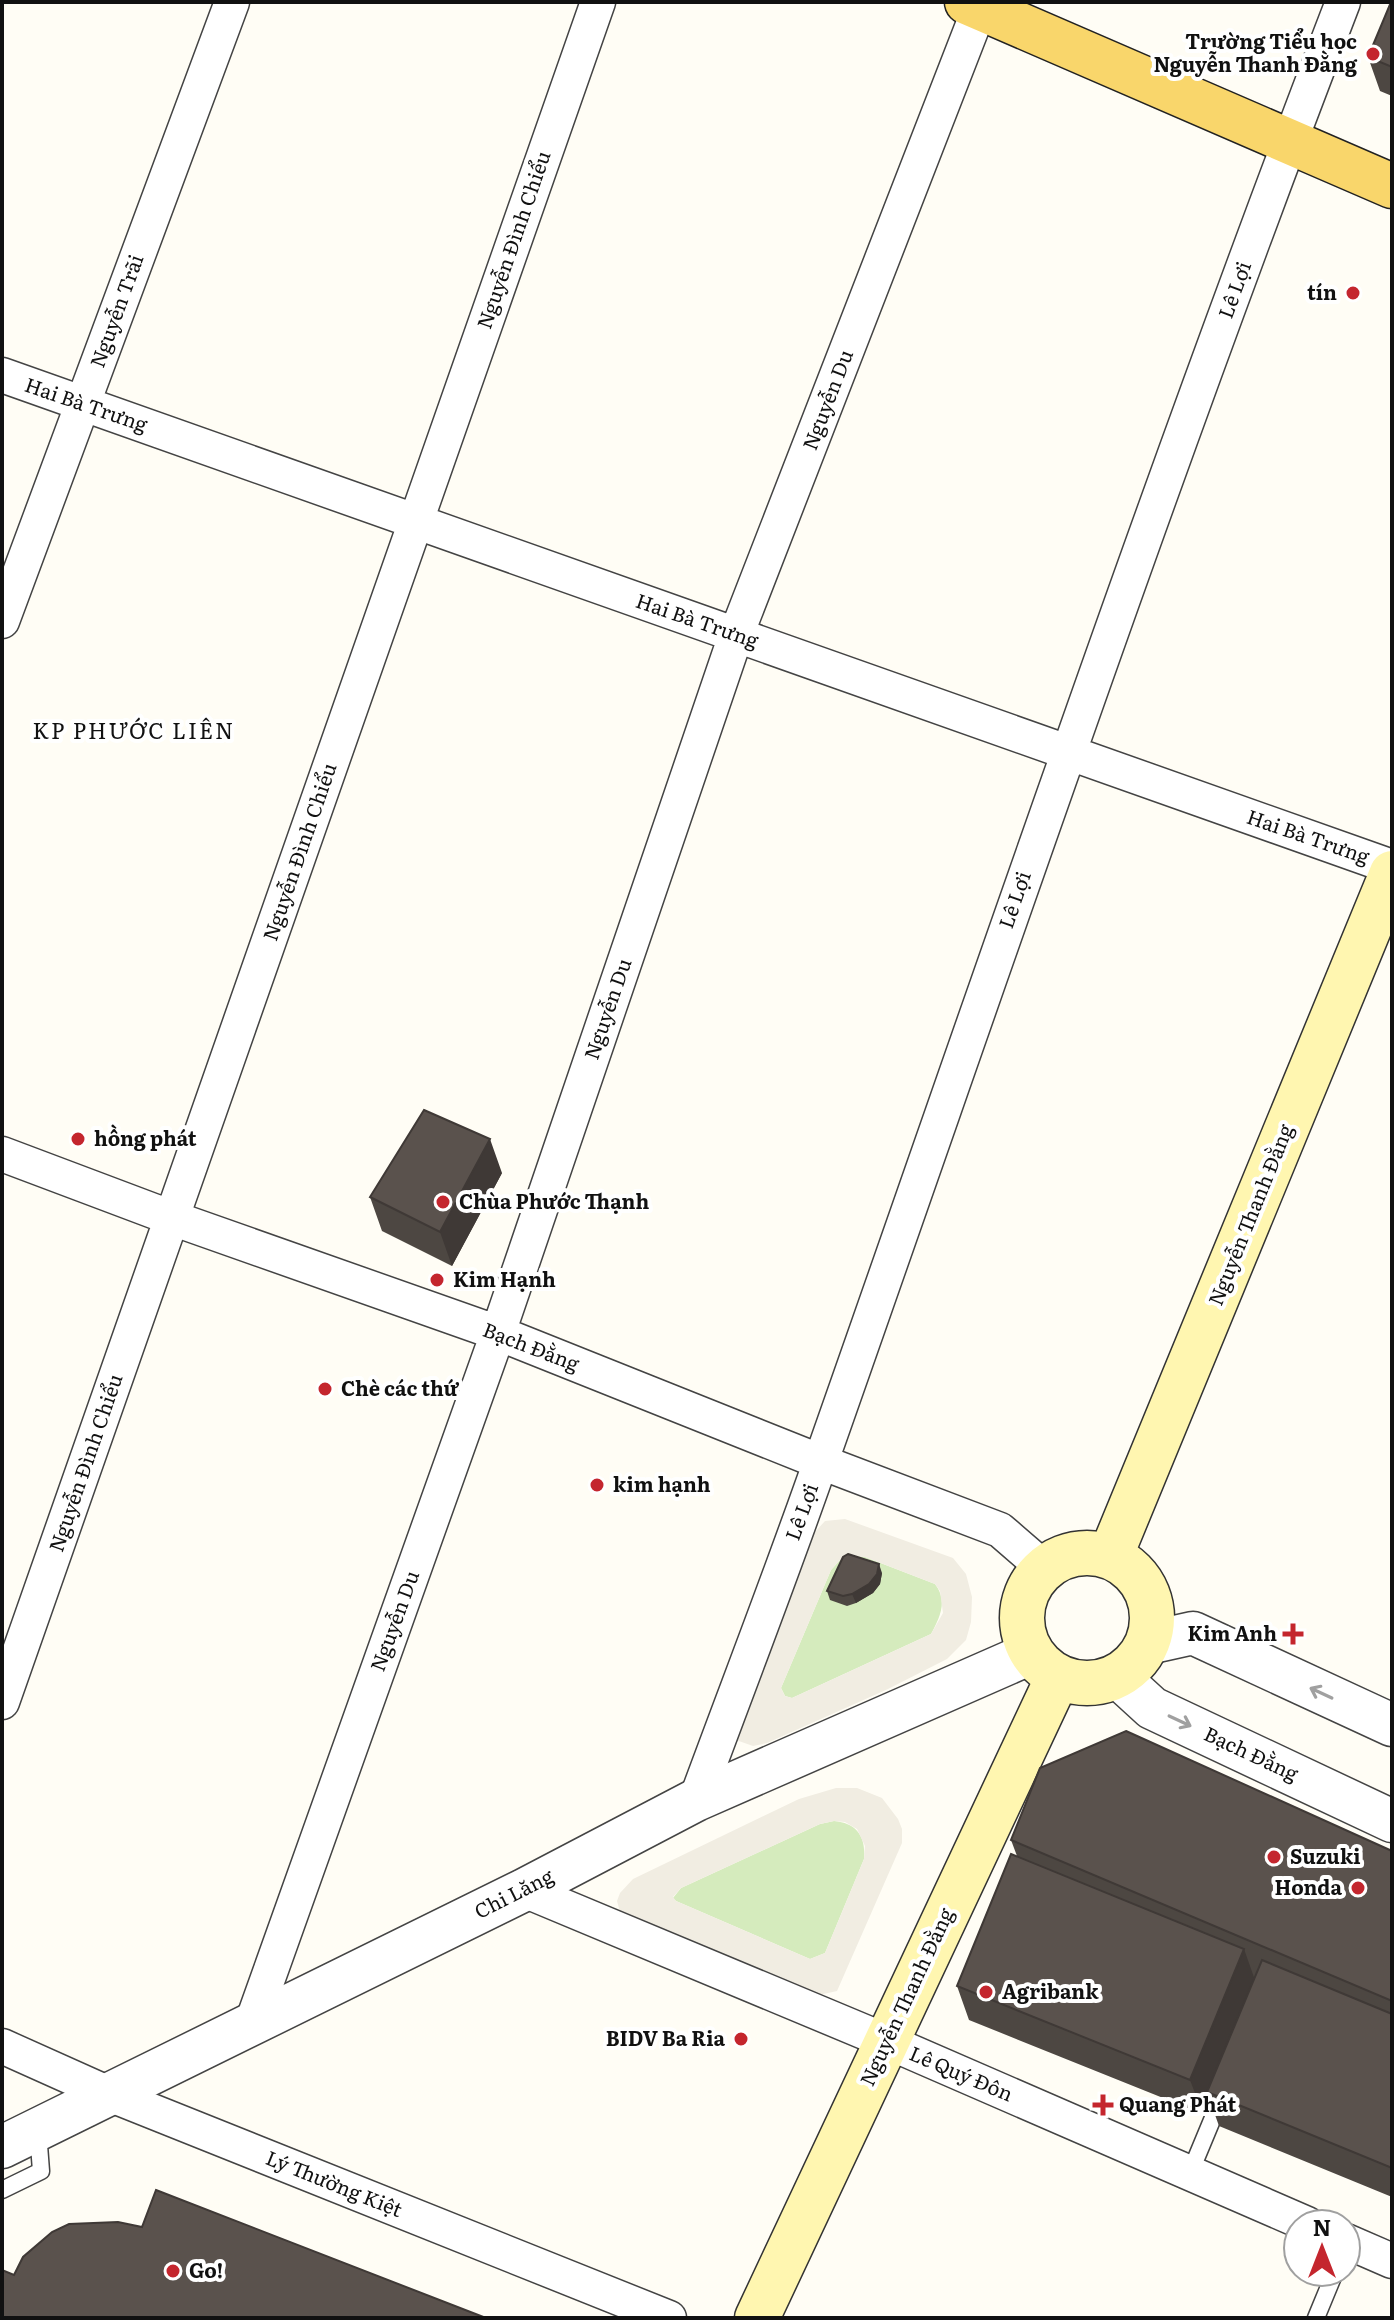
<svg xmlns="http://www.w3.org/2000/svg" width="1394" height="2320" viewBox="0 0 1394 2320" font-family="Literata,serif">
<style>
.green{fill:#d5ebbd}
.plaza{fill:#f1ede2;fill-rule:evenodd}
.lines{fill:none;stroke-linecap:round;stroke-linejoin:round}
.service-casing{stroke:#444;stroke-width:19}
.minor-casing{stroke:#444;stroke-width:37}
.tertiary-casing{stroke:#444;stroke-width:45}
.secondary-casing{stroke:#333;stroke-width:47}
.primary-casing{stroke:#222;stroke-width:47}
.service{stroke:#fff;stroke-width:16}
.minor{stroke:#fff;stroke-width:34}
.tertiary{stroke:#fff;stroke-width:42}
.secondary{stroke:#fff6b0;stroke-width:44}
.primary{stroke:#f9d66b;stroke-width:44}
.wall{fill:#4d4742}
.shaded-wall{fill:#3f3936}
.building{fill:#5a524d;stroke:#3f3936;stroke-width:2}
.oneway{stroke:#a0a0a0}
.poi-dot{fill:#c4262e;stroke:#fff;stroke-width:3}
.labels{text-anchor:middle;stroke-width:8;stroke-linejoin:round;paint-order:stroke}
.poi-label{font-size:20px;font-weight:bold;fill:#111;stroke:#fff;text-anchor:start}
.street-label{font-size:20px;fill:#111;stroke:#fff}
.neighbourhood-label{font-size:22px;letter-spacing:2px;fill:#111;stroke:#fff}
</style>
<rect width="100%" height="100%" fill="#fffdf5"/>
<!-- green -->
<path class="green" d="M851,1555L865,1557L935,1584C948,1601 940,1617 931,1634L792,1698L785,1696L781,1688L831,1570L840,1560Z
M834,1821C857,1823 866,1837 864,1859L825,1953L810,1959L676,1901L673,1898L681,1888L820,1824Z"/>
<!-- plaza -->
<path class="plaza" d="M845,1519L953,1558L966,1574L972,1597L971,1622L966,1640L947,1659L888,1689L767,1743L753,1746L736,1740L734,1731L805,1543L825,1521ZM851,1556L865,1557L935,1584L940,1591L943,1613L931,1634L792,1698L785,1696L781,1688L831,1570L840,1560Z
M836,1788H857L882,1798L898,1819L902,1829V1843L837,1991L819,1995L620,1912L617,1901L620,1893L633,1879L799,1799ZM834,1821L845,1822L857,1829L865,1846L864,1859L825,1953L810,1959L676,1901L673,1897L681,1888L820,1824Z"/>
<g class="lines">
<!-- service casing -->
<g class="service-casing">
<path id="service" d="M1190,2173L1222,2096
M2,2190L41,2171L38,2132
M1316,2318L1335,2272"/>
</g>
<!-- minor casing -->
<g class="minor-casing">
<path id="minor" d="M2,375L1392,867
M2,621L232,2
M2,1154L172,1218L498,1333L821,1462L1000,1530L1044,1568
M2,1702L598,2
M696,1800C738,1686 782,1573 822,1458C993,972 1158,483 1343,2
M524,1890L886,2041L1307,2224
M252,2023L498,1333L736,635L982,2
M2,2046L109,2094L669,2318
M1346,2241L1392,2261"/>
</g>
<!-- tertiary casing -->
<g class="tertiary-casing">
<path id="tertiary" d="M1148,1643L1193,1633L1392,1725
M1117,1676L1152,1708L1392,1821
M2,2147L524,1890L696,1800L1031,1653"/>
</g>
<!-- secondary casing -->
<g class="secondary-casing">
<path id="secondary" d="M1022 1618a65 65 0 1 1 130 0a65 65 0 1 1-130 0Z
M1110,1557L1392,873
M757,2318L1058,1677"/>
</g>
<!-- primary casing -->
<g class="primary-casing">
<path id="primary" d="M967,2L1392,186"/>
</g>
<!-- service -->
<use href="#service" class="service"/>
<!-- minor -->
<use href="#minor" class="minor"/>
<!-- tertiary -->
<use href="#tertiary" class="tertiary"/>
<!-- secondary -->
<use href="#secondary" class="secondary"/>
<!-- primary -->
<use href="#primary" class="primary"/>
</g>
<!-- wall -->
<path class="wall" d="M1392,2V96L1380,91L1368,57Z
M502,1173L452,1266L382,1231L370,1197Z
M882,1573L880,1584L873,1593L856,1603L847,1606L830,1600L827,1591Z
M1011,1840L1392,1851V2197L1219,2126L1209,2098L1203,2114L969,2020L957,1986L1017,1856Z"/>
<!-- shaded-wall -->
<path class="shaded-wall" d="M490,1139L502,1173L452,1266L440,1232Z
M879,1564L882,1573L880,1584L873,1593L856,1603L852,1594Z
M1244,1949L1256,1983L1207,2092L1209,2098L1203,2114L1190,2080Z"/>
<!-- building -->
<path class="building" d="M1391,2H1392V67L1368,57Z
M424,1110L490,1139L440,1232L370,1197Z
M848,1554L879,1564L877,1574L869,1584L852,1594L843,1596L827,1591L843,1557Z
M1126,1731L1392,1851V2001L1011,1840L1040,1768Z
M1011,1854L1244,1949L1190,2080L957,1986Z
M1262,1960L1392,2014V2168L1207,2092Z
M156,2190L486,2318H2V2270L14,2275L23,2257L52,2232L69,2224L118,2222L142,2227Z"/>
<!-- one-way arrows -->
<defs><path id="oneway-shaft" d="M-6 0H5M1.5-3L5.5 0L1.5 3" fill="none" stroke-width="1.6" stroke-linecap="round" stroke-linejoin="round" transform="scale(2)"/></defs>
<g class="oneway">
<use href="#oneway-shaft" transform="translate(1321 1693) rotate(-155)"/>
<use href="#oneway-shaft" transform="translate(1180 1721) rotate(25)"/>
</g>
<!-- markers -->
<g class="poi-dot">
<circle cx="1373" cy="54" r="8"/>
<circle cx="1353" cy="293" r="8"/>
<circle cx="78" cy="1139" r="8"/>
<circle cx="443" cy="1202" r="8"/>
<circle cx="437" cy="1280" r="8"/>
<circle cx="325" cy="1389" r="8"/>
<circle cx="597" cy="1485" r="8"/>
<path d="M1289 1622h8v8h8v8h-8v8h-8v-8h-8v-8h8z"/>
<circle cx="1274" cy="1857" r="8"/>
<circle cx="1358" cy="1888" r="8"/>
<circle cx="986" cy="1992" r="8"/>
<circle cx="741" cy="2039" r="8"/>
<path d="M1099 2093h8v8h8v8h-8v8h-8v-8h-8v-8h8z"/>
<circle cx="173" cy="2271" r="8"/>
</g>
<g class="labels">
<!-- poi labels -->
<g class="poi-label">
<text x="1357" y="49" text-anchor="end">Trường Tiểu học<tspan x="1357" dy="23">Nguyễn Thanh Đằng</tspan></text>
<text x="1337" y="300" text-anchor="end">tín</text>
<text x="94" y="1146">hồng phát</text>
<text x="459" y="1209">Chùa Phước Thạnh</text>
<text x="453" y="1287">Kim Hạnh</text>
<text x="341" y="1396">Chè các thứ</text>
<text x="613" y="1492">kim hạnh</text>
<text x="1277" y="1641" text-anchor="end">Kim Anh</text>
<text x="1290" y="1864">Suzuki</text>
<text x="1342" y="1895" text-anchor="end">Honda</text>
<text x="1002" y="1999">Agribank</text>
<text x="725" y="2046" text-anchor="end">BIDV Ba Ria</text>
<text x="1119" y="2112">Quang Phát</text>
<text x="189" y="2278">Go!</text>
</g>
<!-- street labels -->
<g class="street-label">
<text transform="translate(514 240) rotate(-71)" y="7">Nguyễn Đình Chiểu</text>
<text transform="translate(1235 290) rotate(-70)" y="7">Lê Lợi</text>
<text transform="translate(117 311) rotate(-70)" y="7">Nguyễn Trãi</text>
<text transform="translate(828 400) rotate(-69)" y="7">Nguyễn Du</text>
<text transform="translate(86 405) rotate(19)" y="7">Hai Bà Trưng</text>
<text transform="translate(697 621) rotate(19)" y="7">Hai Bà Trưng</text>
<text transform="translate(1308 837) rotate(19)" y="7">Hai Bà Trưng</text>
<text transform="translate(300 852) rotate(-71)" y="7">Nguyễn Đình Chiểu</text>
<text transform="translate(1015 900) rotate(-71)" y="7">Lê Lợi</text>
<text transform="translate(608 1009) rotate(-71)" y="7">Nguyễn Du</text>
<text transform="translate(1251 1215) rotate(-68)" y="7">Nguyễn Thanh Đằng</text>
<text transform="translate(531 1347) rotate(21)" y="7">Bạch Đằng</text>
<text transform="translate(86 1463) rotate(-71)" y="7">Nguyễn Đình Chiểu</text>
<text transform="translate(802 1512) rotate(-70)" y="7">Lê Lợi</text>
<text transform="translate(395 1621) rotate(-70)" y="7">Nguyễn Du</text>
<text transform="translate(1251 1754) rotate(25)" y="7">Bạch Đằng</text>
<text transform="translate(514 1894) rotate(-27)" y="7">Chi Lăng</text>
<text transform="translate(907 1997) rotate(-65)" y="7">Nguyễn Thanh Đằng</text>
<text transform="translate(961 2074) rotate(23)" y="7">Lê Quý Đôn</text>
<text transform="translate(334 2184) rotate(22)" y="7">Lý Thường Kiệt</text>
</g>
<!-- neighbourhood labels -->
<g class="neighbourhood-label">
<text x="134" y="739">KP PHƯỚC LIÊN</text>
</g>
</g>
<!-- border -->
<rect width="1394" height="2320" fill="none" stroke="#111111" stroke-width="8"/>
<!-- north arrow -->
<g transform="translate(1322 2248)"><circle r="38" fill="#ffffff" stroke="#a0a0a0" stroke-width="2"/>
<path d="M0-6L14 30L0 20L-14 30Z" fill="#c4262e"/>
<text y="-12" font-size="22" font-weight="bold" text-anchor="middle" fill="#111111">N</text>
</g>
</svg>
